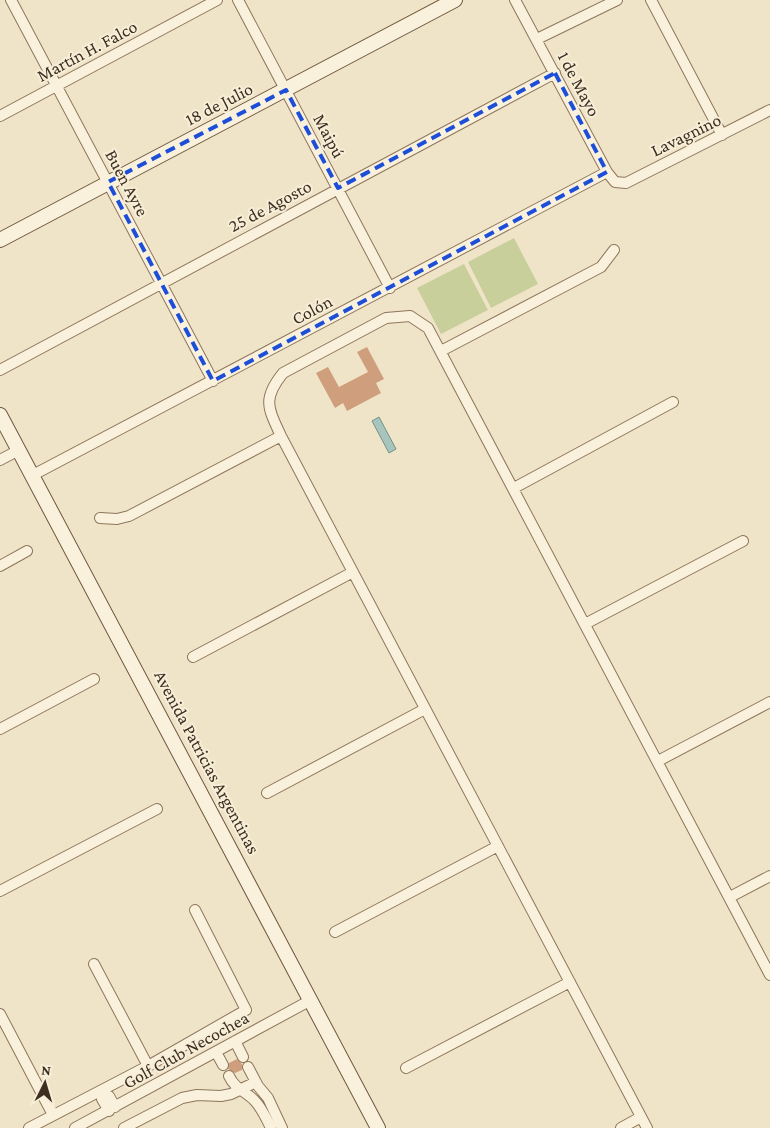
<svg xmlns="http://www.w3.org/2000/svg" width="770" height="1128" viewBox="0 0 770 1128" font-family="'Crimson Pro',serif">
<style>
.green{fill:#c9cf9b}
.water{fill:#a9c4bc;stroke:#6f938a}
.building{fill:#cf9f7d}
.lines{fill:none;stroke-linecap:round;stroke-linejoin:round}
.street-casing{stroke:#8d765c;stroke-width:12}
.secondary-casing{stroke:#6f573f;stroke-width:16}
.street{stroke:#faf1dc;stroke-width:10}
.secondary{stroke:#faf1dc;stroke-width:14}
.marked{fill:none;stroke:#1d4ed8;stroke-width:4;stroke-dasharray:10 6;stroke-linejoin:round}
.labels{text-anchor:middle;stroke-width:4;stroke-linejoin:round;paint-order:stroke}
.street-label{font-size:18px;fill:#3d2e20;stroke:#f7eed8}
</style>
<rect width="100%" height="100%" fill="#f0e4c8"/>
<!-- green -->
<path class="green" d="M514,238L538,284L491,308L468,262Z
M464,264L488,310L441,334L417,288Z"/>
<!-- water -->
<path class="water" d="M379,417L396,449L389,453L372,421Z"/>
<!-- building -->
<path class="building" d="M367,347L384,379L376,383L381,393L347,411L343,403L335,408L316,373L328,367L339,387L368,372L357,352Z
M237,1059L242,1064V1070L235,1073L228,1069L229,1063Z"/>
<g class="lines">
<!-- street casing -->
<g class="street-casing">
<path id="street" d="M11,0L213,381
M238,0L390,288
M515,0L607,172L615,182L626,183L770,110
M651,0L722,135
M537,39L617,0
M0,116L217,0
M441,351L601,267L614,250
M0,370L555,73
M0,460L19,450
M33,475L607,172
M514,488L673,402
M100,518L117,519L129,516L281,436
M0,566L27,551
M585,624L743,541
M193,657L353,572
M0,729L94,679
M658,761L770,702
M267,793L425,709
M0,891L157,809
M730,897L770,876
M335,932L498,846
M94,964L148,1066
M0,1014L53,1115
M235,1041L243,1057
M216,1052L223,1065
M248,1067L258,1086L268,1098L282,1128
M406,1068L570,982
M229,1076C235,1089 245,1091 254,1100C262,1108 266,1118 271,1128
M109,1096L115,1107
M102,1099L109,1111
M29,1128L148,1066L246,1010L195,910
M75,1128L311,1000
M124,1128L182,1098L197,1095L221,1096L231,1094L256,1082
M621,1128L641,1117
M647,1128L281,436C268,408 262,399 283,373L386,318L410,316L428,328L770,975"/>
</g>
<!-- secondary casing -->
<g class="secondary-casing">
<path id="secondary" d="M0,240L455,0
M0,415L378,1128"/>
</g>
<!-- street -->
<use href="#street" class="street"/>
<!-- secondary -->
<use href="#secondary" class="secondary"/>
</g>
<!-- marked area -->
<path class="marked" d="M555,73L607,172L213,381L108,182L286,90L338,188Z"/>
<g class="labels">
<!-- street labels -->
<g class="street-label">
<text transform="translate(87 51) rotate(-28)" y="6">Martín H. Falco</text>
<text transform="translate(579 84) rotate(62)" y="6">1 de Mayo</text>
<text transform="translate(219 104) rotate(-27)" y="6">18 de Julio</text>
<text transform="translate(686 135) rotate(-26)" y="6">Lavagnino</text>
<text transform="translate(329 136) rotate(62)" y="6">Maipú</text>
<text transform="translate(127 183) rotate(62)" y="6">Buen Ayre</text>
<text transform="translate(270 206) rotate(-28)" y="6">25 de Agosto</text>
<text transform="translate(312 310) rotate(-28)" y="6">Colón</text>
<text transform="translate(207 762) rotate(62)" y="6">Avenida Patricias Argentinas</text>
<text transform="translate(186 1050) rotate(-29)" y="6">Golf Club Necochea</text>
</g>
</g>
<!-- north arrow -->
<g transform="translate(45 1083) rotate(5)" stroke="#f7eed8" stroke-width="4" paint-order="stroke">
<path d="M0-4L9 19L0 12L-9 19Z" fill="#3d2e20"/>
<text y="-8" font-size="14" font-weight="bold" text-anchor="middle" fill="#3d2e20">N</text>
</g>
</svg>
